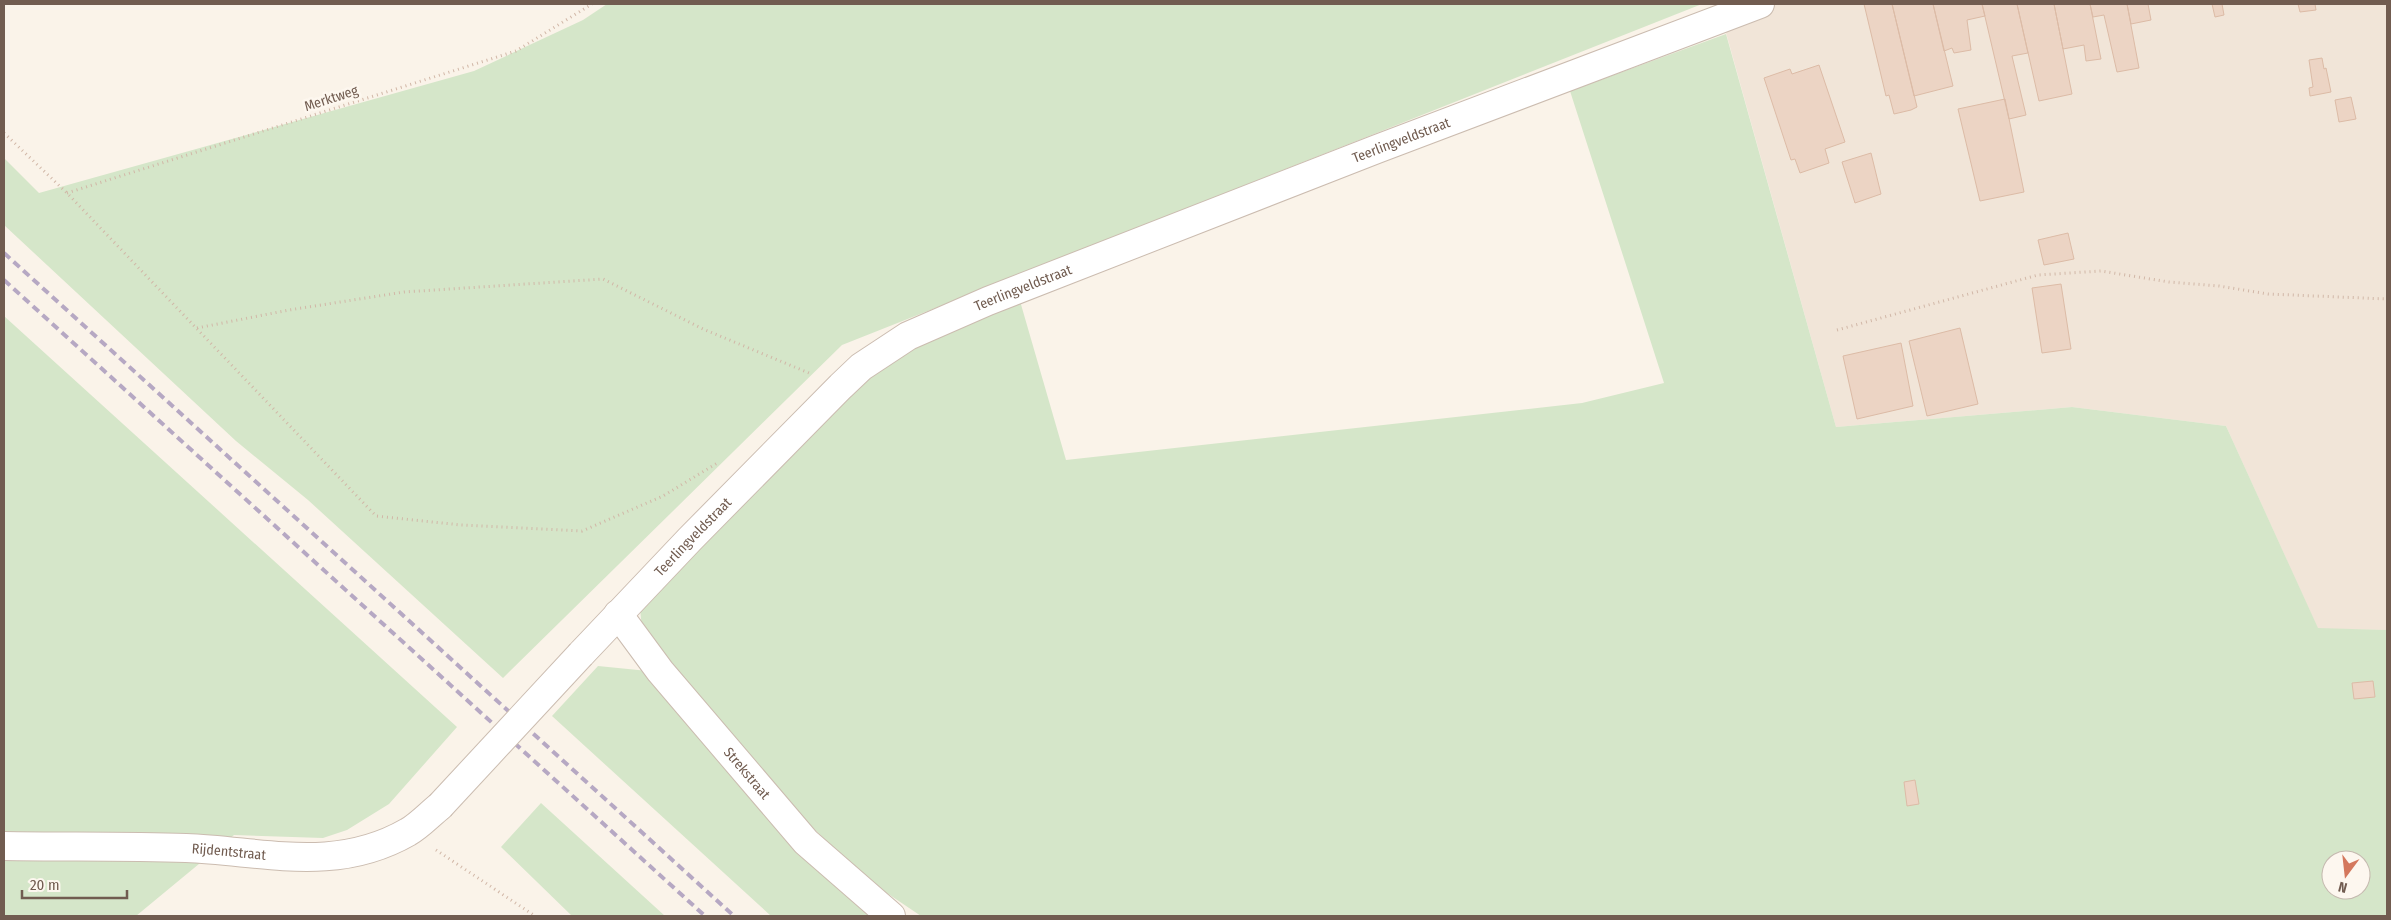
<svg xmlns="http://www.w3.org/2000/svg" width="2391" height="920" viewBox="0 0 2391 920" font-family="'Fira Sans Condensed',sans-serif">
<style>
.residential{fill:#f1e5d8}
.green{fill:#d5e6c9;fill-rule:evenodd}
.building{fill:#ecd4c4;stroke:#dcbba6}
.lines{fill:none;stroke-linecap:round;stroke-linejoin:round}
.minor-casing{stroke:#cbbcb0;stroke-width:30}
.path{stroke:#d1b7a7;stroke-width:3;stroke-dasharray:1 4;stroke-linecap:butt}
.minor{stroke:#fff;stroke-width:28}
.rail{stroke:#b6a8c3;stroke-width:4;stroke-dasharray:8 5;stroke-linecap:butt}
.minor-bridge-casing{stroke:#cbbcb0;stroke-width:30;stroke-linecap:butt}
.minor-bridge{stroke:#fff;stroke-width:28}
.labels{text-anchor:middle;stroke-width:5;stroke-linejoin:round;paint-order:stroke}
.street-label{font-size:14px;fill:#715c50;stroke:#fdf7ef}
</style>
<rect width="100%" height="100%" fill="#faf3e9"/>
<!-- residential -->
<path class="residential" d="M1718,4H2387V630L2318,629L2226,426L2072,407L1836,427Z"/>
<!-- green -->
<path class="green" d="M607,4H1702L842,345L503,678L308,500L236,441L4,225V158L39,193L474,71L583,20Z
M1726,34L1836,427L2072,407L2226,426L2318,628L2387,630V916H921L866,879L809,824L642,629L640,608L872,369L945,333L1020,301L1066,460L1582,403L1664,383L1570,91ZM2331,860H2361V890H2331Z
M4,316L457,727L389,804L347,830L323,838L234,835L136,916H4Z
M598,666L648,671L879,916H771L552,716Z
M541,803L665,916H572L501,847Z"/>
<!-- building -->
<path class="building" d="M1864,4H1892L1917,107L1911,110L1894,114L1889,95L1886,96Z
M1892,4H1933L1953,86L1914,96Z
M1933,4H1982L1985,16L1967,20L1971,50L1954,53L1952,48L1944,51Z
M1982,4H2017L2028,53L2012,56L2026,115L2009,119Z
M2017,4H2054L2072,94L2039,101Z
M2054,4H2090L2101,59L2086,61L2084,45L2063,49Z
M2090,4H2127L2139,68L2117,72L2104,15L2093,17Z
M2127,4H2148L2151,20L2131,24Z
M2212,4H2222L2224,15L2215,17Z
M2298,4H2315L2316,10L2300,12Z
M2322,58L2324,69L2326,68L2331,92L2310,96L2309,88L2313,87L2309,60Z
M1819,65L1845,142L1825,149L1829,163L1800,173L1795,159L1791,160L1764,78L1790,69L1792,74Z
M2351,97L2356,119L2339,122L2335,100Z
M2005,99L2024,192L1980,201L1958,109Z
M1871,153L1881,194L1855,203L1842,162Z
M2068,233L2074,259L2044,265L2038,240Z
M2061,284L2071,349L2042,353L2032,288Z
M1960,328L1978,404L1927,416L1909,341Z
M1901,343L1913,406L1857,419L1843,356Z
M2373,681L2375,697L2354,699L2352,683Z
M1915,780L1919,804L1907,806L1904,782Z"/>
<g class="lines">
<!-- minor casing -->
<g class="minor-casing">
<g id="minor">
<path id="s1" d="M618,614L660,671L806,842L891,916"/>
<path id="s2" d="M581,654L690,539L841,386L861,367L908,336L988,301L1377,149L1760,4"/>
<path id="s3" d="M4,846C64,847 125,846 186,848C264,851 335,874 408,832C419,826 430,814 440,806"/>
</g>
</g>
<!-- path -->
<path class="path" d="M4,133L67,193L376,516L461,525L582,531L663,496L719,462
M67,193L516,51L592,4
M197,328L289,310L404,292L603,279L703,329L809,373
M1837,330L2038,275L2101,271L2169,282L2219,286L2268,294L2387,299
M436,850L535,916"/>
<!-- minor -->
<use href="#minor" class="minor"/>
<!-- rail -->
<path class="rail" d="M4,253L734,916
M4,280L705,916"/>
<!-- minor-bridge casing -->
<g class="minor-bridge-casing">
<path id="minor-bridge" d="M440,806L581,654"/>
</g>
<!-- minor-bridge -->
<use href="#minor-bridge" class="minor-bridge"/>
</g>
<g class="labels">
<!-- street labels -->
<g class="street-label">
<text transform="translate(331 98) rotate(-18)" y="5">Merktweg</text>
<text dy="5" stroke="none"><textPath href="#s2" startOffset="988">Teerlingveldstraat</textPath></text>
<text dy="5" stroke="none"><textPath href="#s2" startOffset="582">Teerlingveldstraat</textPath></text>
<text dy="5" stroke="none"><textPath href="#s2" startOffset="162">Teerlingveldstraat</textPath></text>
<text dy="5" stroke="none"><textPath href="#s1" startOffset="205">Strekstraat</textPath></text>
<text dy="5" stroke="none"><textPath href="#s3" startOffset="225">Rijdentstraat</textPath></text>
</g>
</g>
<!-- border -->
<rect width="2391" height="920" fill="none" stroke="#715c50" stroke-width="10"/>
<!-- north arrow -->
<g transform="translate(2346 875) rotate(195)"><circle r="24" fill="#fdf7ef" stroke="#c5b9af"/>
<path d="M0-4L9 19L0 12L-9 19Z" fill="#d4785d"/>
<text y="-8" font-size="14" font-weight="bold" text-anchor="middle" fill="#715c50">N</text>
</g>
<!-- scale -->
<path d="M22 890v8h105v-8" fill="none" stroke="#715c50" stroke-width="2.5"/>
<text x="30" y="890" font-size="15" fill="#715c50" stroke="#fdf7ef" stroke-width="4" paint-order="stroke">20 m</text>
</svg>
